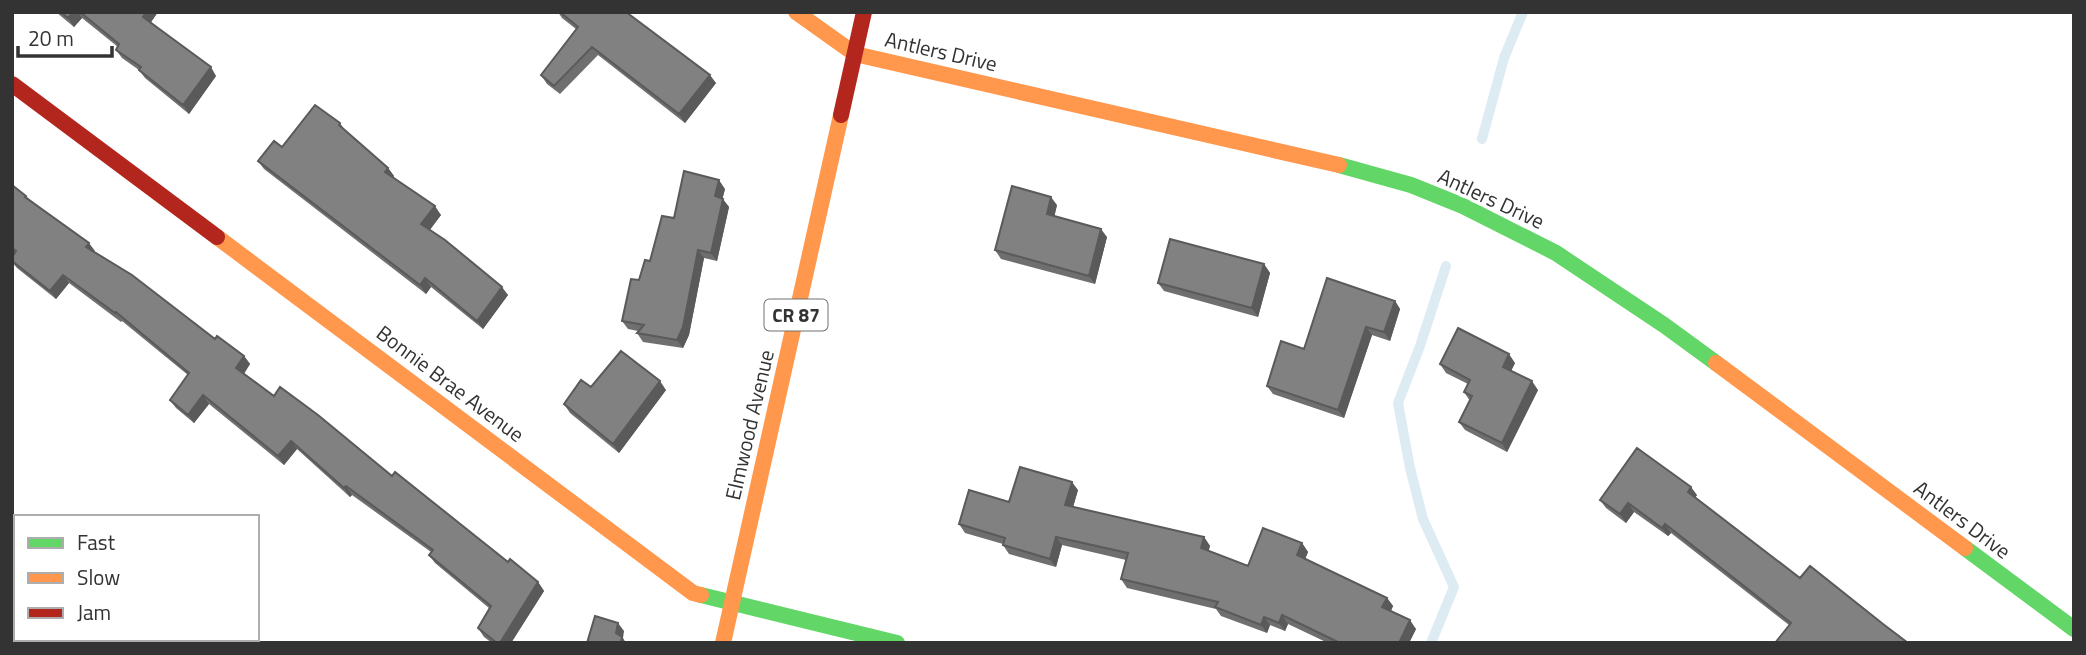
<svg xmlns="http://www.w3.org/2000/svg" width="2086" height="655" viewBox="0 0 2086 655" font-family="'Titillium Web',sans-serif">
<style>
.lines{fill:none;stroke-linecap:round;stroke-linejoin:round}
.stream{stroke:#ddebf3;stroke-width:10}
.fast{stroke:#63d668;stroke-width:16}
.slow{stroke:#ff974d;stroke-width:16}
.jam{stroke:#b3261e;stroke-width:16}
.wall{fill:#6f6f6f}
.shaded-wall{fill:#5a5a5a}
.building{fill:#818181;stroke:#5a5a5a;stroke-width:2}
.labels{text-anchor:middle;stroke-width:7;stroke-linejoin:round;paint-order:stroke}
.shield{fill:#fff;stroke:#707070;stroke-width:2}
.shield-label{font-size:19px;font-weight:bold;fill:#333}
.street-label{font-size:21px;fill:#333;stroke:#fff}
</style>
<rect width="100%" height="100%" fill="#fff"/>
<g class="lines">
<!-- stream -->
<path class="stream" d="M1482,139L1504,58L1523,12
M1431,643L1454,587L1423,519L1410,468L1398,403L1420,346L1446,266"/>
<!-- fast -->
<path class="fast" d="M1339,165L1411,185L1463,206L1556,253L1664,325L1716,363
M1965,548L2074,629
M701,595L897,643"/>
<!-- slow -->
<path class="slow" d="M796,12L855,54L1339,165
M217,237L693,593L701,595
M1716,363L1965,548
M723,643L841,115"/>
<!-- jam -->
<path class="jam" d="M12,84L217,237
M841,115L864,12"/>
</g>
<!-- wall -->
<path class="wall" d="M56,12H158L151,22L216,76L189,114L145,78L139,70L122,58L116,50L118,47L82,18L74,27Z
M558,12H626L716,83L685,123L598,55L560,94L547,84L541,75L576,29L562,18Z
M340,123L346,132L388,168L394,176L393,177L441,215L430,230L508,295L483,329L431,287L426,294L264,169L258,161L282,147Z
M12,185L95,252L215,339L244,356L250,364L244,374L274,396L392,476L508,562L538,582L544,591L511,643H492L484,637L478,628L489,608L435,563L429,555L431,552L352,495L350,497L297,449L284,465L209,404L194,423L176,408L170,400L188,375L122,321L121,322L69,283L56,299L17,268L12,262V257L14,254L12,253Z
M725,189L722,199L729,207L717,261L704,258L689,335L683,348L643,342L637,333L638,331L628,329L622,321L639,280L674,218Z
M1057,205L1054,216L1107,237L1095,284L1001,259L995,250Z
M1264,264L1270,273L1258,317L1164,291L1158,283Z
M1395,301L1400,309L1390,341L1372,335L1344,418L1273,394L1267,386L1304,349Z
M1515,363L1511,371L1538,390L1507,452L1465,430L1459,422L1470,401L1464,392L1468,384L1446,373L1440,364Z
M591,387L666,390L619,453L570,413L564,404Z
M1078,490L1073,507L1204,537L1210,546L1208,551L1248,566L1302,543L1308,552L1305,559L1387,598L1393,606L1391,611L1416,629L1409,643H1328L1288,624L1285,631L1270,625L1267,633L1221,616L1216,609L1127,588L1121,579L1126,560L1062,545L1056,567L1009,554L1003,545V544L965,533L959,524Z
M1697,495L1695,498L1800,578L1883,624L1789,625L1671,533L1668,536L1634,512L1626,523L1606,508L1600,500Z
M39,639H120L125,643H44Z"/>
<!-- shaded-wall -->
<path class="shaded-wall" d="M73,12H78L82,18L74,27L68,18Z
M146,12H158L149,25L143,17Z
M211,67L216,76L189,114L183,105Z
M710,75L716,83L685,123L679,114Z
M388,168L394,176L391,180L385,172Z
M719,180L725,189L721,205L715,196Z
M1051,197L1057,205L1053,223L1047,214Z
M723,199L729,207L717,261L711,253Z
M435,206L441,215L427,233L421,224Z
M1101,229L1107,237L1095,284L1089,276Z
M89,243L95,251L92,255L86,247Z
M698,250L704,258L689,335L683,348L677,340Z
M1264,264L1270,273L1258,317L1252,308Z
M63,275L69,283L56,299L50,291Z
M425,278L431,287L426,294L420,285Z
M502,287L508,295L483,329L477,321Z
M1395,301L1400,309L1390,341L1384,332Z
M1366,327L1372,335L1344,418L1338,410Z
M1509,354L1515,363L1509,375L1503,367Z
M244,356L250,364L242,376L236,368Z
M660,381L666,390L619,453L613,444Z
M1532,381L1538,390L1507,452L1502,443Z
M203,395L209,404L194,423L188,415Z
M291,441L297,449L284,465L278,456Z
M1072,482L1078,490L1071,514L1065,505Z
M346,486L352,495L350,497L344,488Z
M1691,487L1697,495L1694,500L1688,492Z
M1628,503L1634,512L1626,523L1620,514Z
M1665,524L1671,533L1668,536L1662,528Z
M1056,537L1062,545L1056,567L1050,559Z
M1204,537L1210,546L1207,557L1201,548Z
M1302,543L1308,552L1303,564L1297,555Z
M538,582L544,591L511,643H500Z
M1387,598L1393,606L1388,616L1382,607Z
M1282,615L1288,624L1285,631L1279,623Z
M1264,617L1270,625L1267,633L1261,625Z
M1410,620L1416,629L1409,643H1399Z
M618,623L624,631L623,638L626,643H621L616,633Z"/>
<!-- building -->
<path class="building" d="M61,12H73L68,18Z
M80,12H146L143,17L211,67L183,105L139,70L141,67L116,50L119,44Z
M560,12H626L710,75L679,114L592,47L554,86L541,75L578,27Z
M315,105L340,123L339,125L388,168L385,172L435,206L421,224L445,240L502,287L477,321L425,278L420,285L258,161L274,141L282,147Z
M684,171L719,180L715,196L723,199L711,253L698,250L683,327L677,340L637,333L644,325L622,321L631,279L639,280L645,260L650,261L662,216L674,218Z
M12,185L26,196L25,197L89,243L86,247L132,275L215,339L217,336L244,356L236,368L274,396L280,387L318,415L392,476L395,472L508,562L510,559L538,582L500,643H497L478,628L491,606L429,555L433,550L346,486L344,488L291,441L278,456L203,395L188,415L170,400L189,373L116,312L115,313L63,275L50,291L12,261V257L16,251L12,248Z
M1012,186L1051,197L1047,214L1101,229L1089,276L995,250Z
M1170,239L1264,264L1252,308L1158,283Z
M1327,278L1395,301L1384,332L1366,327L1338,410L1267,386L1281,341L1304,349Z
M1458,328L1509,354L1503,367L1532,381L1502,443L1459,422L1472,396L1464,392L1470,380L1440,364Z
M621,351L660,381L613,444L564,404L581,380L591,387Z
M1637,448L1691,487L1688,492L1800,578L1810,566L1883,624L1908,643H1775L1791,623L1665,524L1662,528L1628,503L1620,514L1600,500Z
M1020,467L1072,482L1065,505L1204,537L1201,548L1248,566L1263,528L1302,543L1297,555L1387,598L1382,607L1410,620L1399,643H1340L1282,615L1279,623L1264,617L1261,625L1215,607L1218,602L1121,579L1128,553L1056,537L1050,559L1003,545L1005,538L959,524L969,490L1009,502Z
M12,546L16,549V598L12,595Z
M16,606V619L12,616V611Z
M595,616L618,623L616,633L622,637L621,643H587Z
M45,639H120L125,643H50Z"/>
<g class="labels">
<!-- shield labels -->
<rect class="shield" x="764.5" y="299.5" width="63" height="31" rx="5"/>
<g class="shield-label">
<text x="796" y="322">CR 87</text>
</g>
<!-- street labels -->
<g class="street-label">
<text transform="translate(941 52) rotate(13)" y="7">Antlers Drive</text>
<text transform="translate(1491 199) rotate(25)" y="7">Antlers Drive</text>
<text transform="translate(450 384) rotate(37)" y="7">Bonnie Brae Avenue</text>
<text transform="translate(750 425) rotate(-77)" y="7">Elmwood Avenue</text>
<text transform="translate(1962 520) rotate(37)" y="7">Antlers Drive</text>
</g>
</g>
<!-- border -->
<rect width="2086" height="655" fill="none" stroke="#333333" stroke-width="28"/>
<!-- legend -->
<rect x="14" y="515" width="245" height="126" fill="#ffffff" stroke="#adadad" stroke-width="2"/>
<rect x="28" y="538" width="35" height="10" fill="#63d668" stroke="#adadad" stroke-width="2"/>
<text x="77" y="550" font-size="21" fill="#333333">Fast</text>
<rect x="28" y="573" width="35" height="10" fill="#ff974d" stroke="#adadad" stroke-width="2"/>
<text x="77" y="585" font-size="21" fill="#333333">Slow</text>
<rect x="28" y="608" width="35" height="10" fill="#b3261e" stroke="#adadad" stroke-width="2"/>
<text x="77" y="620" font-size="21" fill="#333333">Jam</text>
<!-- scale -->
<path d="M18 46v10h94v-10" fill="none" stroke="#333333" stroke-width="3.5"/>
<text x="28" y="46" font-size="21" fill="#333333" stroke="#ffffff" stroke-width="5" paint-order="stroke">20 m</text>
</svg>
